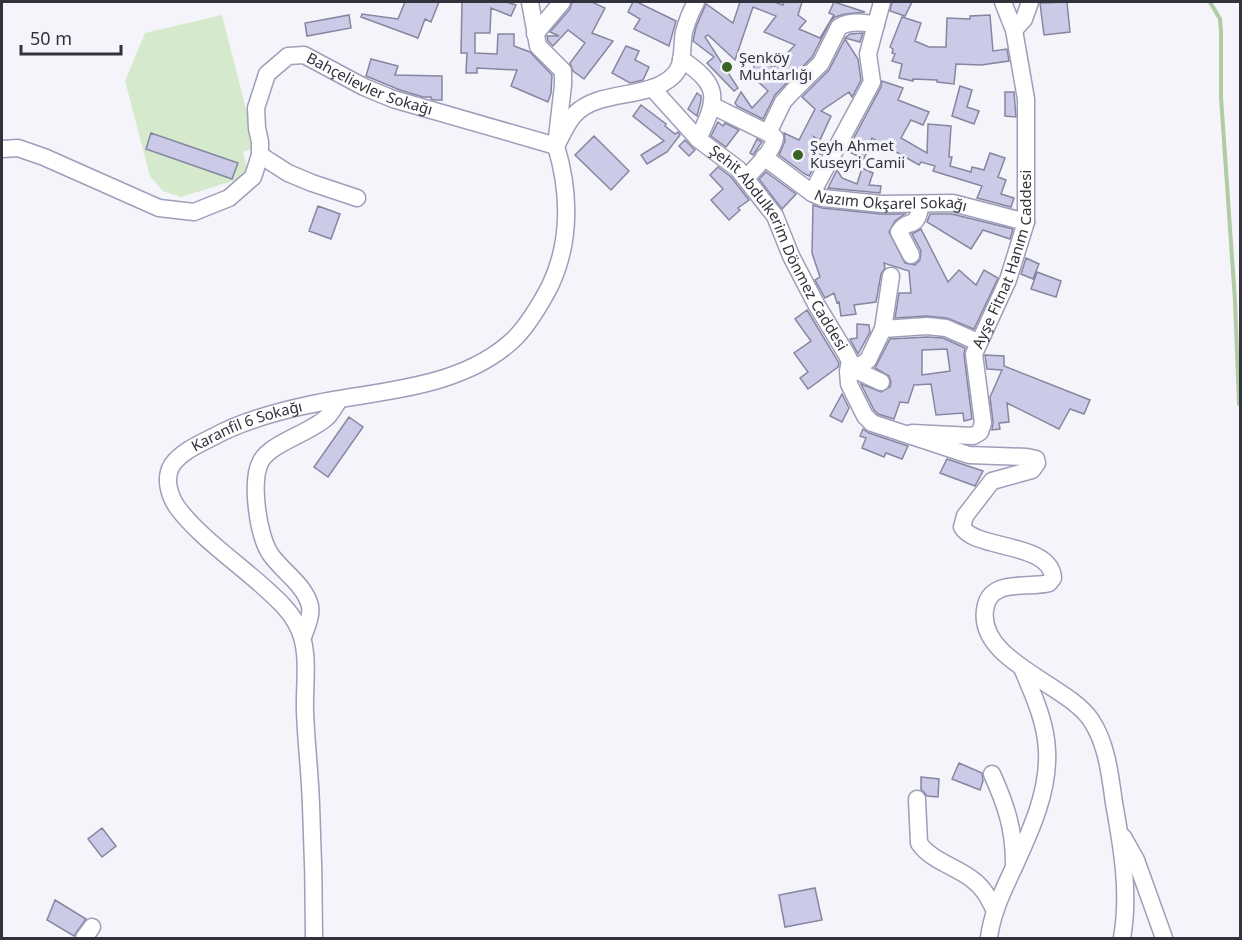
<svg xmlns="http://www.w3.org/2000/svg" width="1242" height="940" viewBox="0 0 1242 940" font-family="'Noto Sans',sans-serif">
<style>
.green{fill:#d5eacc}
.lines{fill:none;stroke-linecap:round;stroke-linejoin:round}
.stream{stroke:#b0cca5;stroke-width:4}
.building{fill:#cbcbe8;stroke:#8686a1;stroke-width:1.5;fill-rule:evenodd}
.minor-casing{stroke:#9e9eba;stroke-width:19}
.minor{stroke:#fff;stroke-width:16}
.poi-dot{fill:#396523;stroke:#f4f4fa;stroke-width:2}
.labels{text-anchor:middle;stroke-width:6;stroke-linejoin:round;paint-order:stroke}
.poi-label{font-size:15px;fill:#32323d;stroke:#f4f4fa;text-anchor:start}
.street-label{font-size:15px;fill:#32323d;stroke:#f4f4fa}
</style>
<rect width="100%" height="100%" fill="#f4f4fa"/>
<!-- green -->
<path class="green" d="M222,15L256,148L243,152L249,176L181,197L163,191L150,176L125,81L145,33Z"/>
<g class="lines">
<!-- stream -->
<path class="stream" d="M1210,2L1220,19L1221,32V97L1235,301L1239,404"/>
</g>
<!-- building -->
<path class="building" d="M405,2H439L431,22L425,19L418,38L361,17L362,14L398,19Z
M462,2H506L516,5L511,16L491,8L490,33H475V53L497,54L498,34H514V46L530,52L552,75L551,93L548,102L511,86L517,70L477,68V73H466L467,53H461Z
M572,2H592L605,8L592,33L613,41L584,79L573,71L570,63L585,43L568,30L553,46L548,41L547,36H559L550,32L570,9Z
M633,2H637L676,21L669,46L634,29L640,19L628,12Z
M740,2H774L783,5L784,2H802L798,15L806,21L799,29L820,38L834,15L829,13L834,2L865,12L845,14L835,17L830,22L812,57L775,95L763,119L737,106L735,103L741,92L752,108L768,91L750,74L760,55L773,68L795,45L764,32L776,16L753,7L735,60L708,35L705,37L738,88L734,91L707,63L714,57L693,41L696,27L706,4L733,23Z
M892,2H912L905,16L890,11Z
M1067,2L1070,32L1044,35L1040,3Z
M349,15L351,28L307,36L305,23Z
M990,15L993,51L1007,49L1009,61L981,65L956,64L954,84L937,82V80L913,79V81L899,78L902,64L892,61L895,54L892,53L893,49L890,47L902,17L921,23L915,41L929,47H946L947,18L970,19V16Z
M863,33L860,42L845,38L850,34Z
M845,39L858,59L861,80L852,97L849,92L821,111L831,116L820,140L814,137L818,143L816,147L823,150L809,176L805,174L779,155L785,141L784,133L799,140L815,109L802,97L829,70Z
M626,46L639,51L635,60L649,67L643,80L630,83L612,73Z
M371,59L398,66L395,75L442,76V100H434L431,99V97H423L400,90L366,76Z
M882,81L903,88L898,100L929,112L923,125L911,120L901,138L927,153L928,124L951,126L949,157H952L950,166L971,172L972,167L984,170L990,153L1005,158L998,177L1006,180L1001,194L1014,198L1011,207L977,198L982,186L933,171L935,166L921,162L919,165L872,138L864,159L847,151L881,87Z
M960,86L972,90L967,107L979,111L974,124L952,116Z
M1005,92H1014L1016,117L1005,116Z
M697,93L701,96V101L697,116L688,109Z
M641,105L666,124L665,126L675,134L678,132L680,135L667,152L647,164L641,155L664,141L633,116Z
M718,122L723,126L725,123L739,130L726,147L711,136Z
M151,133L238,163L232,179L146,149Z
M594,136L629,171L611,190L575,155Z
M757,139L762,142L753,155L750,153Z
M685,140L695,150L689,156L679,146Z
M718,167L731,177L749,200L738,208L740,210L729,220L711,200L723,189L710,175Z
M862,168L873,173L869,185L881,186L880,193L828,188L837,170L842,178L857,184Z
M766,172L796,194L782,209L759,179Z
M813,205L822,208L881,214H905L895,221L889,232L905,263L915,265L920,260L921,251L912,234L921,229L948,282L959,270L976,285L984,270L998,278L974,329L947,318L926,316L895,318L899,293H911L909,271L884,263L885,268L881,274L876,302L854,305L856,314L841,316L839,302L837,303L834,293L825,298L815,280L820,277L812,253Z
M318,206L340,214L331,239L309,231Z
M930,214H952L1013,229L1010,239L983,230L971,249L927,222Z
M1026,258L1039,264L1033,279L1021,274Z
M1037,272L1061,281L1056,297L1031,289Z
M807,310L839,363L838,367L808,389L800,378L808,372L794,353L811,341L795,319Z
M857,324L869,325L870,332L858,354L850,339L857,338Z
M927,337L943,338L965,348L964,355L972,419L964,421L963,413L936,415L931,384L914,385L908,403L900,402L894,419L878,414L874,410L861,384L881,392L890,387L891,382L889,376L875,368L890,339ZM947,349L950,371L922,375V350Z
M985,355L1004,356V366L1090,400L1084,414L1070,409L1059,429L1007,403L1009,422L999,423L1000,429L992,430L993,422L990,397L1002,370L987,369Z
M842,394L849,408L842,422L830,416Z
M349,417L363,427L328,477L314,467Z
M863,429L869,433L908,446L902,459L886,453L884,457L862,448L866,438L860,436Z
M947,459L983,471L975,486L940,473Z
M959,763L982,773L983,781L980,790L952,779Z
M921,777L939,779L938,797L927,796L921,789Z
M102,828L116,846L102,857L88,839Z
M815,888L822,920L785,927L779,895Z
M55,900L86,919L74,936L47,920Z"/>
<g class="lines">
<!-- minor casing -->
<g class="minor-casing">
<g id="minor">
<path d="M1014,30L1024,19L1030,2"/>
<path d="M535,34L562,2"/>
<path id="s1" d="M681,59C721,86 718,98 698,139L738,169L775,216L791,256L816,304L847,355L850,362L848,371L849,384L865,416L872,423L969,455L1027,457L1036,459L1037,463L1032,470L992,481L965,516L962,527C975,550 1051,542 1053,578L1049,583C1028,589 989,577 985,610C978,661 1067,684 1091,720C1107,744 1110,775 1114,803C1122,847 1130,893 1122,938"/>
<path d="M652,88L698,139"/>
<path d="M713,106L772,135L775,138C772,153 756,167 746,178"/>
<path d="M768,133L783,102L792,92L821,63L839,27C850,21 864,22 876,25"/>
<path id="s2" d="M2,149L18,148L44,157L159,208L194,212L229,198L253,177L260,155V142L257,128L256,108L267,74L288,56L304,55L364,87L393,99L556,146L563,85V71L538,46L530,2"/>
<path d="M260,155L288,173L312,183L357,198"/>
<path id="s3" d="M764,157L812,193L823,198L882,204L953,203L1026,222"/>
<path d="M812,193L872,82L868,54L882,2"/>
<path d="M911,255L899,232C909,216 916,233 921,204"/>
<path d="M883,329L891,276"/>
<path d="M849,367L863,364L868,360L883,329L927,326L946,328L978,342"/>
<path d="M849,367L881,382"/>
<path id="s4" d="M912,433L973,436L980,432L983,423L974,354L1008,280L1026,222V99L1014,30L1003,2"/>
<path d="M303,637C306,628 312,616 310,606C305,585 283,572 271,555C258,537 250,481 261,461C271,443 308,434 326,418C331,414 335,406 339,400"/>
<path d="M992,774C1006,805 1014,829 1014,863"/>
<path d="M917,799L919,843C931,861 957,867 973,880C984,888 989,899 995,911"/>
<path d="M1123,837L1136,860L1164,938"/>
<path d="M84,938L92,927"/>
<path id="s5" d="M314,938C314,894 313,849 311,805C310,773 306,742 305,711C304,682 311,649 296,623C289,610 278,600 267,590C240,565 198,536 177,507C169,495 164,478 172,465C181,452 199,444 213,437C242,421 275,412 308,405C376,390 463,390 516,337C530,322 540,305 550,286C571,242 570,192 556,146C562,135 567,122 575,114C599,89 648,100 673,76C685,65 681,46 684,32C687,21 691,11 696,2"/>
<path d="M989,938C992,912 1004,889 1015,865C1031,830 1049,791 1047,751C1046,722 1033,694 1022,668"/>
</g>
</g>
<!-- minor -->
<use href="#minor" class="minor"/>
</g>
<!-- markers -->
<g class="poi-dot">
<circle cx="727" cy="67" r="6"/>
<circle cx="798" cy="155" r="6"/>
</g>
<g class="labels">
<!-- poi labels -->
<g class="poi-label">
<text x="739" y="63">Şenköy<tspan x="739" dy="17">Muhtarlığı</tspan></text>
<text x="810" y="151">Şeyh Ahmet<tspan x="810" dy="17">Kuseyri Camii</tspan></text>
</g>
<!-- street labels -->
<g class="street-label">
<text dy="5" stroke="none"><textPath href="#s2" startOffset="496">Bahçelievler Sokağı</textPath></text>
<text dy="5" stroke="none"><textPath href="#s3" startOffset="140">Nazım Okşarel Sokağı</textPath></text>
<text dy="5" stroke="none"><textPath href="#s1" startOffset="234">Şehit Abdulkerim Dönmez Caddesi</textPath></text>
<text dy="5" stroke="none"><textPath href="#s4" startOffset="249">Ayşe Fitnat Hanım Caddesi</textPath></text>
<text dy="5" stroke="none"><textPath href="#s5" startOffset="614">Karanfil 6 Sokağı</textPath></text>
</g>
</g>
<!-- border -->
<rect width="1242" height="940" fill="none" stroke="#32323d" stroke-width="6"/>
<!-- scale -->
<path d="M21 45v9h100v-9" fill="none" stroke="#32323d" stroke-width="3"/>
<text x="30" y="45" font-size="18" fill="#32323d" stroke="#f4f4fa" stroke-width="4.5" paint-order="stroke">50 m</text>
</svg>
